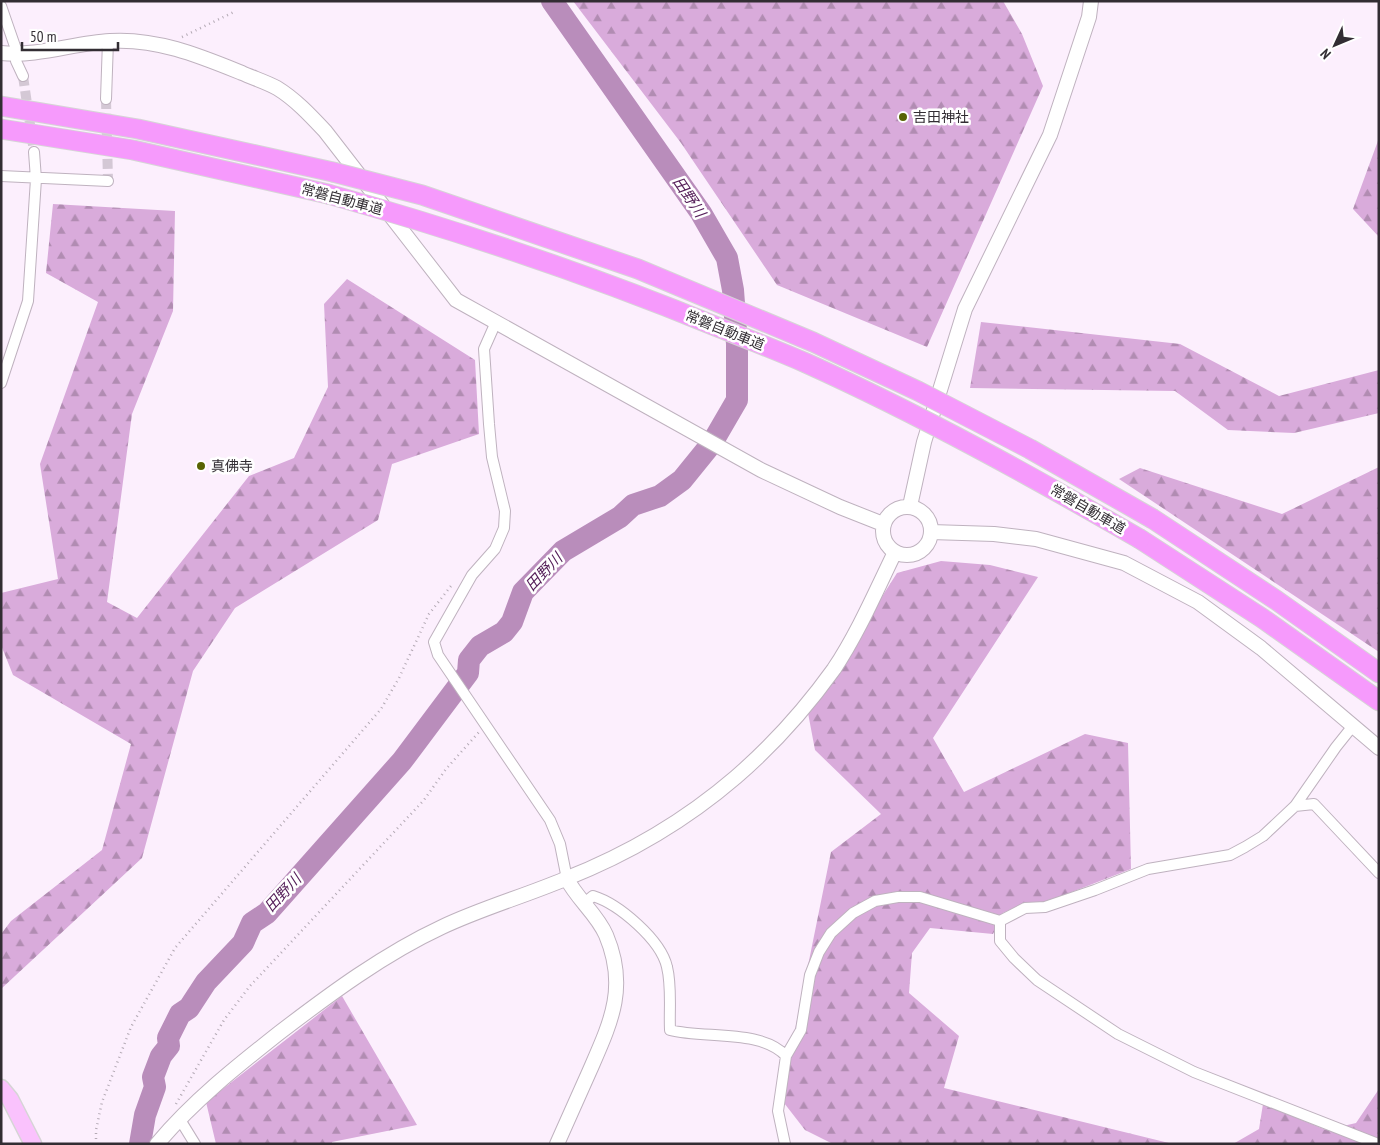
<svg xmlns="http://www.w3.org/2000/svg" width="1380" height="1145" viewBox="0 0 1380 1145" font-family="'PT Sans Narrow','Noto Sans JP',sans-serif">
<style>
.forest{fill:url(#forest-firs)}
.lines{fill:none;stroke-linecap:round;stroke-linejoin:round}
.river{stroke:#b98dbb;stroke-width:22}
.street-tunnel{stroke:#d4c8d5;stroke-width:10;stroke-dasharray:10 5;stroke-linecap:butt}
.street-casing{stroke:#bfb2bf;stroke-width:12}
.secondary-casing{stroke:#bfb2bf;stroke-width:16}
.primary-casing{stroke:#d6d5d6;stroke-width:19}
.highway-casing{stroke:#d6d5d6;stroke-width:21}
.path{stroke:#b4aab5;stroke-width:2.5;stroke-dasharray:1 4;stroke-linecap:butt}
.street{stroke:#fff;stroke-width:10}
.secondary{stroke:#fff;stroke-width:14}
.primary{stroke:#fac2fd;stroke-width:16}
.highway{stroke:#f69afc;stroke-width:19}
.highway-bridge-casing{stroke:#d6d5d6;stroke-width:21;stroke-linecap:butt}
.highway-bridge{stroke:#f69afc;stroke-width:19}
.poi-dot{fill:#586303;stroke:#fff;stroke-width:2}
.labels{text-anchor:middle;stroke-width:5;stroke-linejoin:round;paint-order:stroke}
.poi-label{font-size:14px;fill:#322d33;stroke:#fff;text-anchor:start}
.street-label{font-size:14px;fill:#322d33;stroke:#fff}
.water-label{font-size:15px;font-style:italic;fill:#56205a;stroke:#fff}
</style>
<defs>
<pattern id="forest-firs" width="22" height="20" patternUnits="userSpaceOnUse" patternTransform="scale(1.25)"><rect width="22" height="20" fill="#d9abdb"/><path d="M5 1l3.5 6h-7zM16 11l3.5 6h-7z" fill="#b18cb2"/></pattern>
</defs>
<rect width="100%" height="100%" fill="#fceffd"/>
<!-- forest -->
<path class="forest" d="M573,1H1003L1022,34L1043,86L927,347L777,285L681,143Z
M1379,138V237L1353,209Z
M53,204L175,211L173,311L132,414L107,602L137,618L249,476L294,458L328,387L324,304L347,279L475,360L479,434L392,464L378,520L235,608L193,671L142,858L1,989V934L11,921L102,850L131,744L13,675L1,645V593L58,579L40,464L98,302L46,273Z
M981,322L1180,344L1279,396L1379,370V413L1294,433L1228,430L1175,391L970,388Z
M1379,467V652L1119,479L1140,468L1282,514Z
M941,561L990,565L1038,577L933,738L964,792L1085,734L1128,743L1131,869L1046,902L1022,904L1003,913L993,934L930,928L912,953L909,993L959,1036L944,1088L1173,1144H833L805,1130L781,1099L831,852L881,814L815,750L808,713L897,573Z
M342,996L417,1125L332,1142V1144H216L206,1102Z
M1379,1089V1144H1233L1259,1129L1263,1104L1326,1130L1356,1123Z"/>
<g class="lines">
<!-- river -->
<path class="river" d="M140,1144L145,1115L155,1087L153,1077L161,1056L169,1046L168,1038L180,1014L189,1008L206,982L243,943L252,923L267,913L402,761L468,673L469,660L480,646L504,632L512,622L523,592L563,551L620,517L633,505L660,496L682,480L712,443L737,400V344L733,290L727,258L701,213L552,1"/>
<!-- street-tunnel -->
<path class="street-tunnel" d="M23,76L34,152
M106,99L108,181"/>
<!-- street casing -->
<g class="street-casing">
<path id="street" d="M1,6L18,55L16,61L23,76
M106,99L108,41
M1,176L108,181
M496,322L484,349L489,424L492,457L505,511L504,528L495,549L472,575L434,642L438,655L550,820L560,844L567,879
M1,383L28,301L36,179L34,152
M1295,806L1314,804L1379,873
M583,904L593,896C619,904 661,940 667,967C672,987 669,1010 670,1030C704,1039 762,1029 786,1056
M1000,921V941L1014,958L1037,980L1118,1034L1194,1072L1378,1144
M179,1118L195,1144
M785,1144L778,1111L786,1056L801,1030L810,975L819,952L831,933L853,913L875,901L898,897H920L1000,921L1025,908L1045,907L1095,890L1148,869L1230,855L1245,847L1263,836L1295,806L1336,747L1352,727"/>
</g>
<!-- secondary casing -->
<g class="secondary-casing">
<path id="secondary" d="M1,53C38,57 74,43 110,41C157,38 200,56 242,73C253,78 266,82 277,88C295,99 310,115 325,131L456,300L761,470L840,507L883,524
M910,506L924,442L965,309L1050,135L1089,17L1091,1
M883 531a24 24 0 1 1 48 0a24 24 0 1 1-48 0Z
M931,532L994,534L1036,539L1124,563L1198,602L1261,648L1379,748
M157,1144C193,1101 236,1067 279,1033C330,994 384,954 442,927C482,908 525,896 565,879C626,855 686,820 736,777C773,745 806,708 834,669C858,633 876,591 895,552
M557,1144C568,1119 579,1095 590,1070C611,1022 628,987 606,935C597,914 577,899 567,879"/>
</g>
<!-- primary casing -->
<g class="primary-casing">
<path id="primary" d="M1,1088L10,1099L33,1144"/>
</g>
<!-- highway casing -->
<g class="highway-casing">
<path id="highway" d="M1,106L138,129L333,172
M1,129L133,150L328,194
M1153,519L1276,600L1379,673
M1140,539L1262,618L1379,701"/>
</g>
<!-- path -->
<path class="path" d="M182,37L236,11
M176,1104L224,1020L250,986L424,800L446,769L479,732
M96,1144V1130L102,1102L131,1027L175,948L381,709L399,678L429,614L451,586"/>
<!-- street -->
<use href="#street" class="street"/>
<!-- secondary -->
<use href="#secondary" class="secondary"/>
<!-- primary -->
<use href="#primary" class="primary"/>
<!-- highway -->
<use href="#highway" class="highway"/>
<!-- highway-bridge casing -->
<g class="highway-bridge-casing">
<path id="highway-bridge" d="M333,172L422,195L638,269L813,342L918,391L1030,449L1153,519
M328,194C460,231 588,274 715,326C745,338 776,350 806,363C921,415 1031,476 1140,539"/>
</g>
<!-- highway-bridge -->
<use href="#highway-bridge" class="highway-bridge"/>
</g>
<!-- markers -->
<g class="poi-dot">
<circle cx="903" cy="117" r="5"/>
<circle cx="201" cy="466" r="5"/>
</g>
<g class="labels">
<!-- poi labels -->
<g class="poi-label">
<text x="913" y="122">吉田神社</text>
<text x="211" y="471">真佛寺</text>
</g>
<!-- street labels -->
<g class="street-label">
<text transform="translate(342 199) rotate(15)" y="5">常磐自動車道</text>
<text transform="translate(725 330) rotate(22)" y="5">常磐自動車道</text>
<text transform="translate(1088 509) rotate(30)" y="5">常磐自動車道</text>
</g>
<!-- water labels -->
<g class="water-label">
<text transform="translate(689 197) rotate(56)" y="5">田野川</text>
<text transform="translate(544 572) rotate(-46)" y="5">田野川</text>
<text transform="translate(283 893) rotate(-47)" y="5">田野川</text>
</g>
</g>
<!-- border -->
<rect width="1380" height="1145" fill="none" stroke="#322d33" stroke-width="5"/>
<!-- north arrow -->
<g transform="translate(1335 45) rotate(226)" stroke="#ffffff" stroke-width="4" paint-order="stroke">
<path d="M0-4L9 19L0 12L-9 19Z" fill="#322d33"/>
<text y="-8" font-size="14" font-weight="bold" text-anchor="middle" fill="#322d33">N</text>
</g>
<!-- scale -->
<path d="M22 42v8h96v-8" fill="none" stroke="#322d33" stroke-width="2.5"/>
<text x="30" y="42" font-size="15" fill="#322d33" stroke="#ffffff" stroke-width="4" paint-order="stroke">50 m</text>
</svg>
